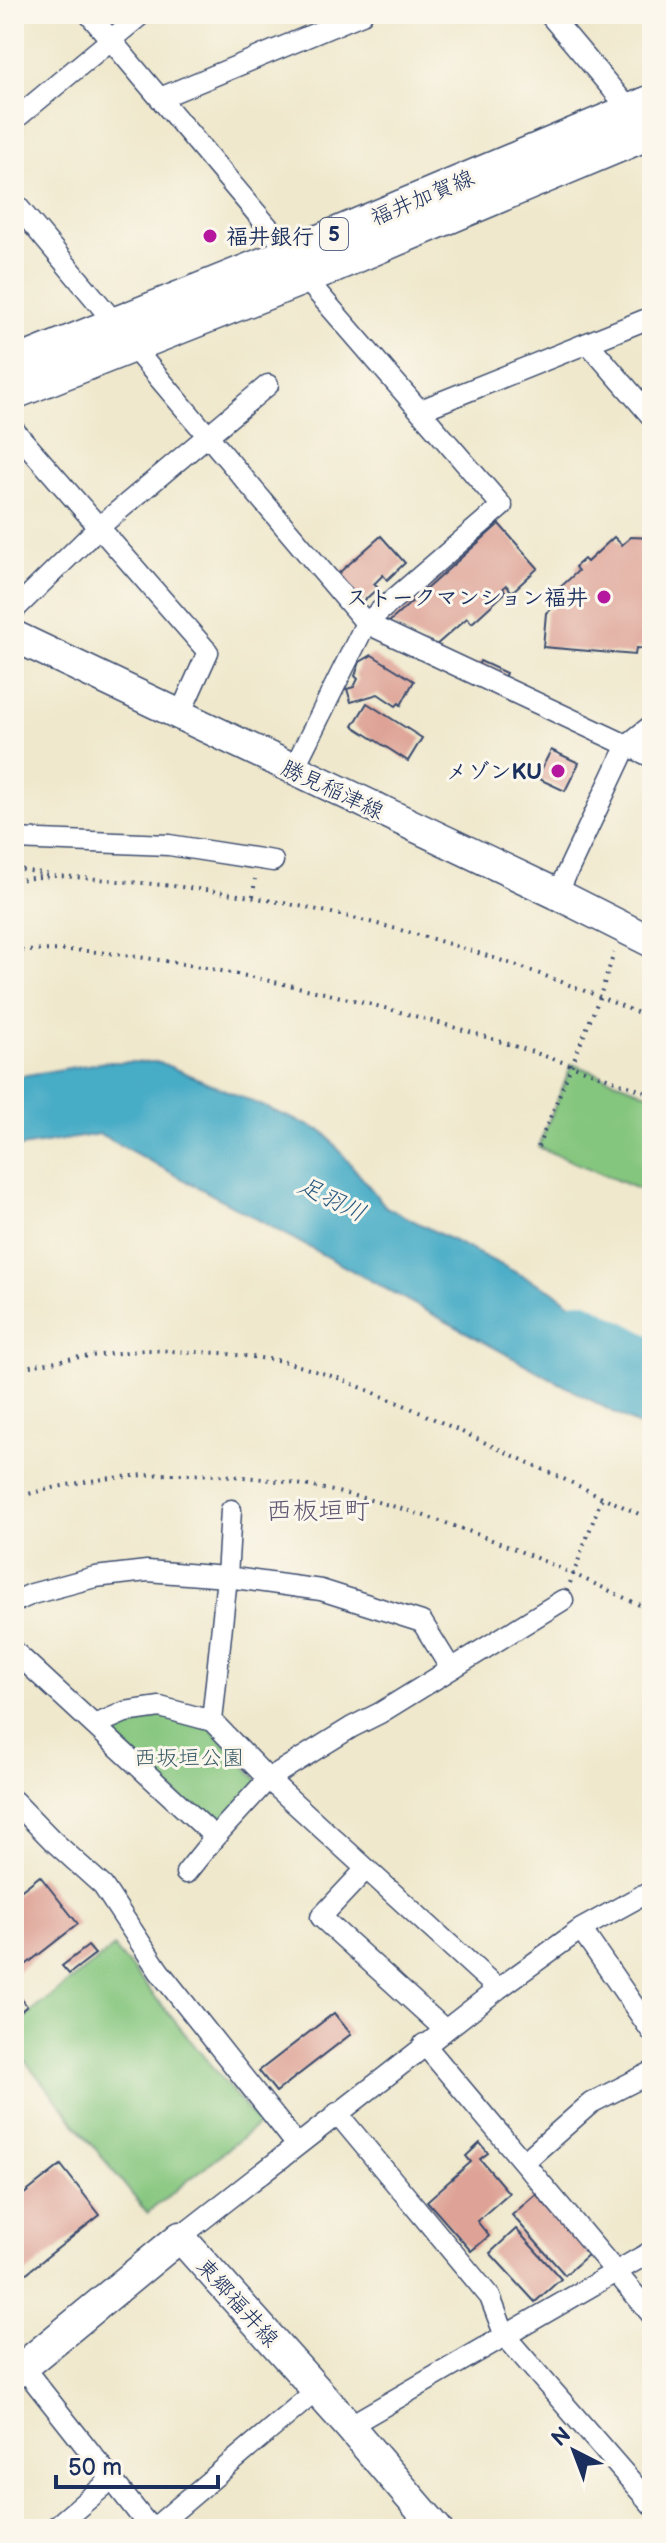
<svg xmlns="http://www.w3.org/2000/svg" width="666" height="2543" viewBox="0 0 666 2543" font-family="'Balsamiq Sans','Klee One',sans-serif">
<style>
.green{fill:#85c67e;stroke:#507a6e;stroke-width:2}
.water{fill:#46acc6;stroke:#306e92;stroke-width:2}
.lines{fill:none;stroke-linecap:round;stroke-linejoin:round}
.river{stroke:#46acc6;stroke-width:38}
.building{fill:#dea396}
.street-casing{stroke:#3b4b6e;stroke-width:23}
.secondary-casing{stroke:#3b4b6e;stroke-width:33}
.primary-casing{stroke:#3b4b6e;stroke-width:35}
.path{stroke:#3b4b6e;stroke-width:4;stroke-dasharray:2 6;stroke-linecap:butt}
.street{stroke:#fff;stroke-width:20}
.secondary{stroke:#fff;stroke-width:30}
.primary{stroke:#fff;stroke-width:32}
.poi-dot{fill:#b5179e;stroke:#fbf7ec;stroke-width:3}
.labels{text-anchor:middle;stroke-width:6;stroke-linejoin:round;paint-order:stroke}
.shield{fill:#fbf7ec;stroke:#5e6b89;stroke-width:2}
.shield-label{font-size:20px;font-weight:bold;fill:#1b2f5e}
.street-label{font-size:22px;fill:#1b2f5e;stroke:#fbf7ec}
.poi-label{font-size:22px;font-weight:bold;fill:#1b2f5e;stroke:#fbf7ec;text-anchor:end}
.park-label{font-size:22px;fill:#3b5c68;stroke:#fbf7ec}
.water-label{font-size:24px;font-style:italic;fill:#2a5b82;stroke:#fbf7ec}
.quarter-label{font-size:26px;fill:#5f5872;stroke:#fbf7ec}
</style>
<rect width="100%" height="100%" fill="#fbf7ec"/>
<filter id="ink" filterUnits="userSpaceOnUse"><feTurbulence type="fractalNoise" baseFrequency=".0125" numOctaves="2"/><feDisplacementMap in="SourceGraphic" scale="16" xChannelSelector="R" yChannelSelector="G"/><feConvolveMatrix kernelMatrix="1 2 1 2 8 2 1 2 1" color-interpolation-filters="sRGB"/></filter>
<filter id="wash" filterUnits="userSpaceOnUse"><feTurbulence type="fractalNoise" baseFrequency=".006" numOctaves="4" result="noise"/><feDisplacementMap in="SourceGraphic" scale="32" xChannelSelector="R" yChannelSelector="G"/><feGaussianBlur stdDeviation="1.8" result="paint"/><feColorMatrix in="noise" values="0 0 0 0 0 0 0 0 0 0 0 0 0 0 0 0 0 1.4 0 .05"/><feComposite in="paint" operator="in"/></filter>
<g filter="url(#wash)">
<rect width="100%" height="100%" fill="#efe8cc"/>
<!-- green -->
<path class="green" d="M572,1064L652,1095V1195L538,1147Z
M155,1712L209,1725L260,1783L214,1829L106,1729Z
M114,1947L259,2124L147,2213L14,2047V2025Z"/>
<!-- water -->
<path class="water" d="M105,1062H159L324,1132L386,1207L553,1291L652,1362V1433L100,1134L14,1148V1077Z"/>
<g class="lines">
<!-- river -->
<path class="river" d="M580,1320L652,1358"/>
</g>
<g id="blocks">
<!-- building -->
<path class="building" d="M499,524L538,568L512,592L506,585L503,589L506,592L472,623L467,618L435,646L388,623Z
M381,536L405,563L387,580L383,575L374,584L378,588L358,606L333,578Z
M614,537L622,545L631,537L652,538V649L636,648L635,655L543,647L546,613L559,601L553,594L578,571L575,567L584,559L587,562Z
M372,655L414,681L401,705L399,703L396,706L378,694L351,702L347,689L354,687L358,679L355,676L360,662Z
M480,661L506,673L503,680L477,668Z
M367,703L422,738L408,761L353,726Z
M551,750L579,763L565,791L537,778Z
M40,1876L78,1924L14,1974V1896Z
M88,1946L95,1954L69,1974L62,1966Z
M20,1997L27,2006L14,2017V2002Z
M334,2013L351,2034L276,2092L259,2071Z
M480,2143L488,2153L480,2159L509,2193L477,2221L489,2236L471,2251L427,2201L471,2162L466,2156Z
M61,2165L100,2215L14,2283V2202Z
M536,2194L589,2254L565,2275L512,2215Z
M516,2229L561,2279L535,2302L490,2253Z"/>
</g>
</g>
<g filter="url(#ink)">
<use href="#blocks" fill-opacity="0" stroke="#3b4b6e" stroke-width="2"/>
<g class="lines">
<!-- street casing -->
<g class="street-casing">
<path id="street" d="M89,14L290,253L305,278L502,506L366,623L293,770
M549,14L630,110
M160,98L362,14
M14,120L142,14
M14,202L115,323
M588,343L652,417
M131,345L366,623L652,757
M421,410L652,317
M14,430L208,652L180,714
M14,610L99,527L268,385
M14,839L169,845L273,861
M557,894L627,745L652,725
M14,1602L32,1594L95,1577L147,1571L227,1577L321,1590L422,1622L451,1669
M14,1651L215,1837
M212,1721L227,1577L231,1510
M95,1725L125,1712L160,1707L212,1721L268,1779L498,1989
M14,1801L52,1840L103,1886L159,1971L297,2145
M366,1869L321,1917L444,2029
M186,1873L215,1837L268,1779L352,1727L380,1713L563,1600
M581,1929L652,2032
M424,2044L652,2315
M337,2113L490,2297L505,2336L652,2505
M524,2162L591,2103L652,2072
M180,2237L498,1989L581,1929L652,1890
M23,2367L151,2529
M349,2426L652,2251
M53,2529L112,2479
M153,2529L317,2390"/>
</g>
<!-- secondary casing -->
<g class="secondary-casing">
<path id="secondary" d="M14,636L557,894L652,942
M14,2374L180,2237L349,2426L437,2529"/>
</g>
<!-- primary casing -->
<g class="primary-casing">
<path id="primary" d="M14,364L290,253L652,101
M14,393L305,278L652,132"/>
</g>
<!-- path -->
<path class="path" d="M14,868L51,875
M14,880C28,879 43,876 56,876C85,877 113,881 142,883C313,898 494,949 652,1019
M253,896L255,879
M14,951C38,951 63,949 87,951C152,957 215,969 279,983C407,1010 531,1048 652,1095
M538,1147L600,996L614,953
M14,1369L73,1358L146,1350L221,1353L283,1361L338,1378L406,1406L652,1520
M14,1498C240,1432 450,1513 652,1611
M570,1583L602,1497"/>
<!-- street -->
<use href="#street" class="street"/>
<!-- secondary -->
<use href="#secondary" class="secondary"/>
<!-- primary -->
<use href="#primary" class="primary"/>
</g>
</g>
<!-- markers -->
<g class="poi-dot">
<circle cx="210" cy="236" r="8"/>
<circle cx="604" cy="597" r="8"/>
<circle cx="558" cy="771" r="8"/>
</g>
<g class="labels">
<!-- shield labels -->
<rect class="shield" x="320" y="218" width="28" height="32" rx="6"/>
<g class="shield-label">
<text x="334" y="241">5</text>
</g>
<!-- street labels -->
<g class="street-label">
<text transform="translate(422 197) rotate(-23)" y="8">福井加賀線</text>
<text transform="translate(333 789) rotate(25)" y="8">勝見稲津線</text>
<text transform="translate(238 2302) rotate(48)" y="8">東郷福井線</text>
</g>
<!-- poi labels -->
<g class="poi-label">
<text x="226" y="244" text-anchor="start">福井銀行</text>
<text x="588" y="605">ストークマンション福井</text>
<text x="542" y="779">メゾンKU</text>
</g>
<!-- park labels -->
<g class="park-label">
<text x="189" y="1765">西坂垣公園</text>
</g>
<!-- water labels -->
<g class="water-label">
<text transform="translate(332 1199) rotate(26)" y="8">足羽川</text>
</g>
<!-- quarter labels -->
<g class="quarter-label">
<text x="318" y="1519">西板垣町</text>
</g>
</g>
<!-- margin -->
<rect width="666" height="2543" fill="none" stroke="#fbf7ec" stroke-width="48"/>
<!-- north arrow -->
<g transform="translate(574 2451) rotate(318)" stroke="#fbf7ec" stroke-width="6" paint-order="stroke">
<path d="M0-6L14 30L0 20L-14 30Z" fill="#1b2f5e"/>
<text y="-12" font-size="22" font-weight="bold" text-anchor="middle" fill="#1b2f5e">N</text>
</g>
<!-- scale -->
<path d="M56 2475v12h162v-12" fill="none" stroke="#1b2f5e" stroke-width="4"/>
<text x="68" y="2475" font-size="24" fill="#1b2f5e" stroke="#fbf7ec" stroke-width="6" paint-order="stroke">50 m</text>
</svg>
